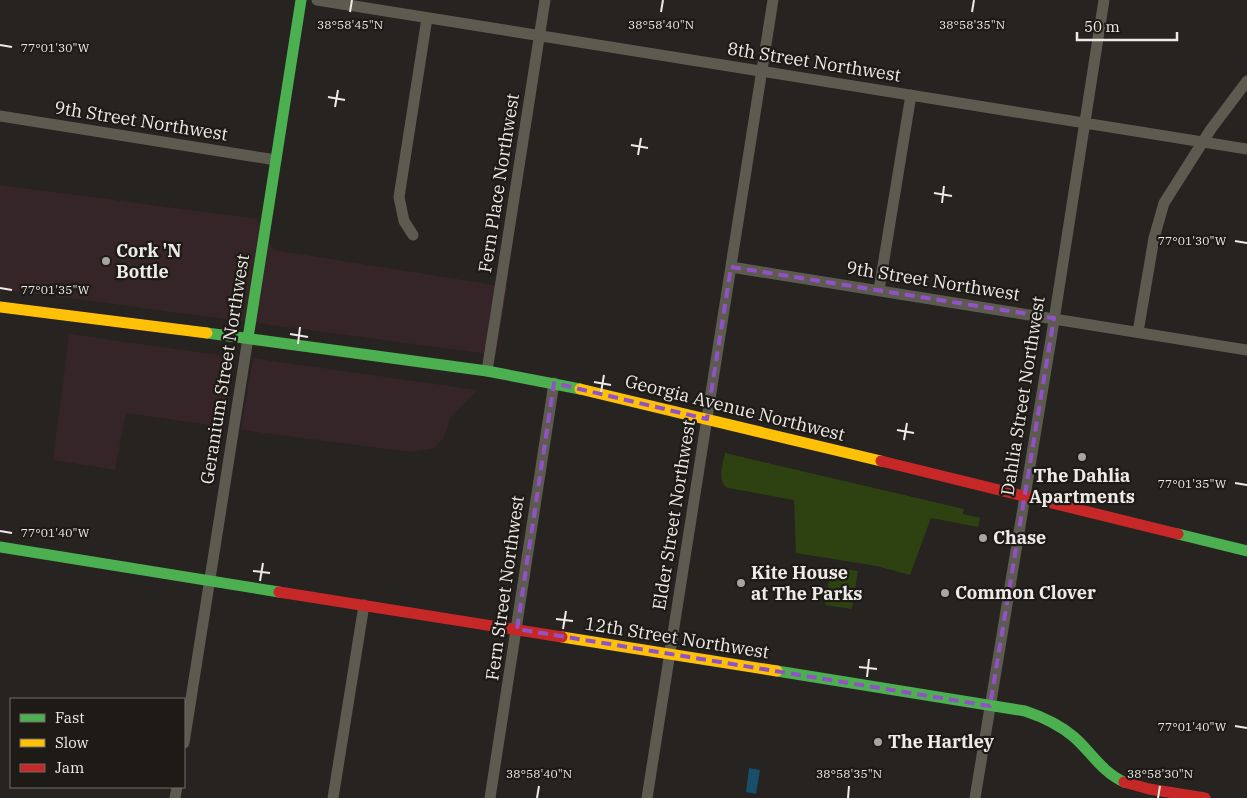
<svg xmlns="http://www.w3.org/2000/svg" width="1247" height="798" viewBox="0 0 1247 798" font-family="'IBM Plex Serif',serif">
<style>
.commercial{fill:#362528}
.green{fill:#2d4210}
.water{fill:#174f6a}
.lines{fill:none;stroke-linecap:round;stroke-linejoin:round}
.street{stroke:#5d5a50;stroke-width:11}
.fast{stroke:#4caf50;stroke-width:11}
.slow{stroke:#ffc107;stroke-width:11}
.jam{stroke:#c62828;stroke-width:11}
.marked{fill:none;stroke:#9252c7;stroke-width:4;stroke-dasharray:10 6;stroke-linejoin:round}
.ticks{fill:none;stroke:#edeae8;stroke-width:2}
.poi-dot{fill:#a7a4a2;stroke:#1e1a16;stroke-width:2}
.labels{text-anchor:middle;stroke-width:4.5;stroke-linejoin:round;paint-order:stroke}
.street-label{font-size:18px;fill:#edeae8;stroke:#1e1a16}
.poi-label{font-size:18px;font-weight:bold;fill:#edeae8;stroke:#1e1a16;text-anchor:start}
.ticks-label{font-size:12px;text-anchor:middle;fill:#edeae8;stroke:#1e1a16;stroke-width:4.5;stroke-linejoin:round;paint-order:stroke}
</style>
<rect width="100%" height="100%" fill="#262321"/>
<!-- commercial -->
<path class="commercial" d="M0,185L257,219L274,250L507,287L496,355L0,289Z
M69,334L233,357L224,427L126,413L115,470L53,460Z
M253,358L477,390L451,417L443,439L434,448L412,452L241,430Z"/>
<!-- green -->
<path class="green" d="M725,453L964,509L963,514L980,518L978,527L931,518L910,575L877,566L796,553L794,500L728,488C716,482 723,464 725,453Z
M831,567L858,571L852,609L825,605Z"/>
<!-- water -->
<path class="water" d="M749,768L760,770L756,794L746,792Z"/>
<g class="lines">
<!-- street -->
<path class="street" d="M317,0L1247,149
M0,116L276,160
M413,235L404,221L399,197L427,18
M731,267L1247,350
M879,290L911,95
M1138,332L1154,238L1164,203L1211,129L1247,81
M487,371L545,0
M184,743L248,338
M175,798L177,787
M333,798L364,605
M490,798L554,383
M647,798L773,0
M975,798L1052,333L1104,0"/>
<!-- fast -->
<path class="fast" d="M207,333L487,371L580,389
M248,338L301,0
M1178,534L1247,551
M0,547L279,592
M777,671L1025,711C1043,717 1060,725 1074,737C1091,752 1102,772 1124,782"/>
<!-- slow -->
<path class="slow" d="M0,307L207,333
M580,389L881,461
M562,637L777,671"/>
<!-- jam -->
<path class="jam" d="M881,461L1178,534
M279,592L562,637
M1124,782L1149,789L1205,798"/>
</g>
<!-- marked area -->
<path class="marked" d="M731,267L1054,318L990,706L517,629L554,383L707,419Z"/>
<!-- ticks -->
<path class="ticks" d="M350,12L352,0M661,12L663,0M972,12L974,0M0,45L12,47M328,97L345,100M335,107L338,90M631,145L648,148M638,155L641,138M934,193L952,196M942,203L944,186M1235,241L1247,243M0,288L12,290M290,334L308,337M298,344L300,327M594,382L611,385M601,392L604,375M897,430L914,433M904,440L907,423M1235,483L1247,485M0,531L12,533M253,571L270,573M260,581L263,563M556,619L573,621M563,629L566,611M859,667L877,669M867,677L869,659M1235,726L1247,728M537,798L539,786M848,798L849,786M1158,798L1160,786"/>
<!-- markers -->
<g class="poi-dot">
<circle cx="106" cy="261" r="5"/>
<circle cx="1082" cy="457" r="5"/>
<circle cx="983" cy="538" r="5"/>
<circle cx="741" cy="583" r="5"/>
<circle cx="945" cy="593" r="5"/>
<circle cx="878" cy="742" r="5"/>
</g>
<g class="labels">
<!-- street labels -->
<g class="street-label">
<text transform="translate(814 62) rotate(9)" y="6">8th Street Northwest</text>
<text transform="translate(141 121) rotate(9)" y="6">9th Street Northwest</text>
<text transform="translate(499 183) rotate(-81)" y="6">Fern Place Northwest</text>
<text transform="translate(933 281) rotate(9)" y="6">9th Street Northwest</text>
<text transform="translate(225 369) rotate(-81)" y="6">Geranium Street Northwest</text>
<text transform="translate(1023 396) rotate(-81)" y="6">Dahlia Street Northwest</text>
<text transform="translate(735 408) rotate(14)" y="6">Georgia Avenue Northwest</text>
<text transform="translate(674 515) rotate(-81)" y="6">Elder Street Northwest</text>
<text transform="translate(505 588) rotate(-82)" y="6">Fern Street Northwest</text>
<text transform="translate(677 638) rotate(9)" y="6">12th Street Northwest</text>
</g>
<!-- poi labels -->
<g class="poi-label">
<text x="116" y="257">Cork 'N<tspan x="116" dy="21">Bottle</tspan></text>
<text x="1082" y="482" text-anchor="middle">The Dahlia<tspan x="1082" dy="21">Apartments</tspan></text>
<text x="993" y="544">Chase</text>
<text x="751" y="579">Kite House<tspan x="751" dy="21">at The Parks</tspan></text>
<text x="955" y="599">Common Clover</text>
<text x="888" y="748">The Hartley</text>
</g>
</g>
<g class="ticks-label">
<text x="350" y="29">38°58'45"N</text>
<text x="661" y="29">38°58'40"N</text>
<text x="972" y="29">38°58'35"N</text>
<text x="55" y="52">77°01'30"W</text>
<text x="1192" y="245">77°01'30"W</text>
<text x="55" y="294">77°01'35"W</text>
<text x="1192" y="488">77°01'35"W</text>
<text x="55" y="537">77°01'40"W</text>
<text x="1192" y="731">77°01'40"W</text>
<text x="539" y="778">38°58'40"N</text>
<text x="849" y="778">38°58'35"N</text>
<text x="1160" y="778">38°58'30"N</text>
</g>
<!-- legend -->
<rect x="10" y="698" width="175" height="90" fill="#1e1a16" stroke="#716d6a"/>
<rect x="20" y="714" width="25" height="8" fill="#4caf50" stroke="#716d6a"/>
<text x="55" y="723" font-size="15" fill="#edeae8">Fast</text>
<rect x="20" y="739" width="25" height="8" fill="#ffc107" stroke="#716d6a"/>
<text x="55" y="748" font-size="15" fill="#edeae8">Slow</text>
<rect x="20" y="764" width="25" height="8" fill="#c62828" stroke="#716d6a"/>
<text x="55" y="773" font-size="15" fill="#edeae8">Jam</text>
<!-- scale -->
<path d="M1077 32v8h100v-8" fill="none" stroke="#edeae8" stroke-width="2.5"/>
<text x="1084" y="32" font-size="15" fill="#edeae8" stroke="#1e1a16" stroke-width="4" paint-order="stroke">50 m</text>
</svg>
